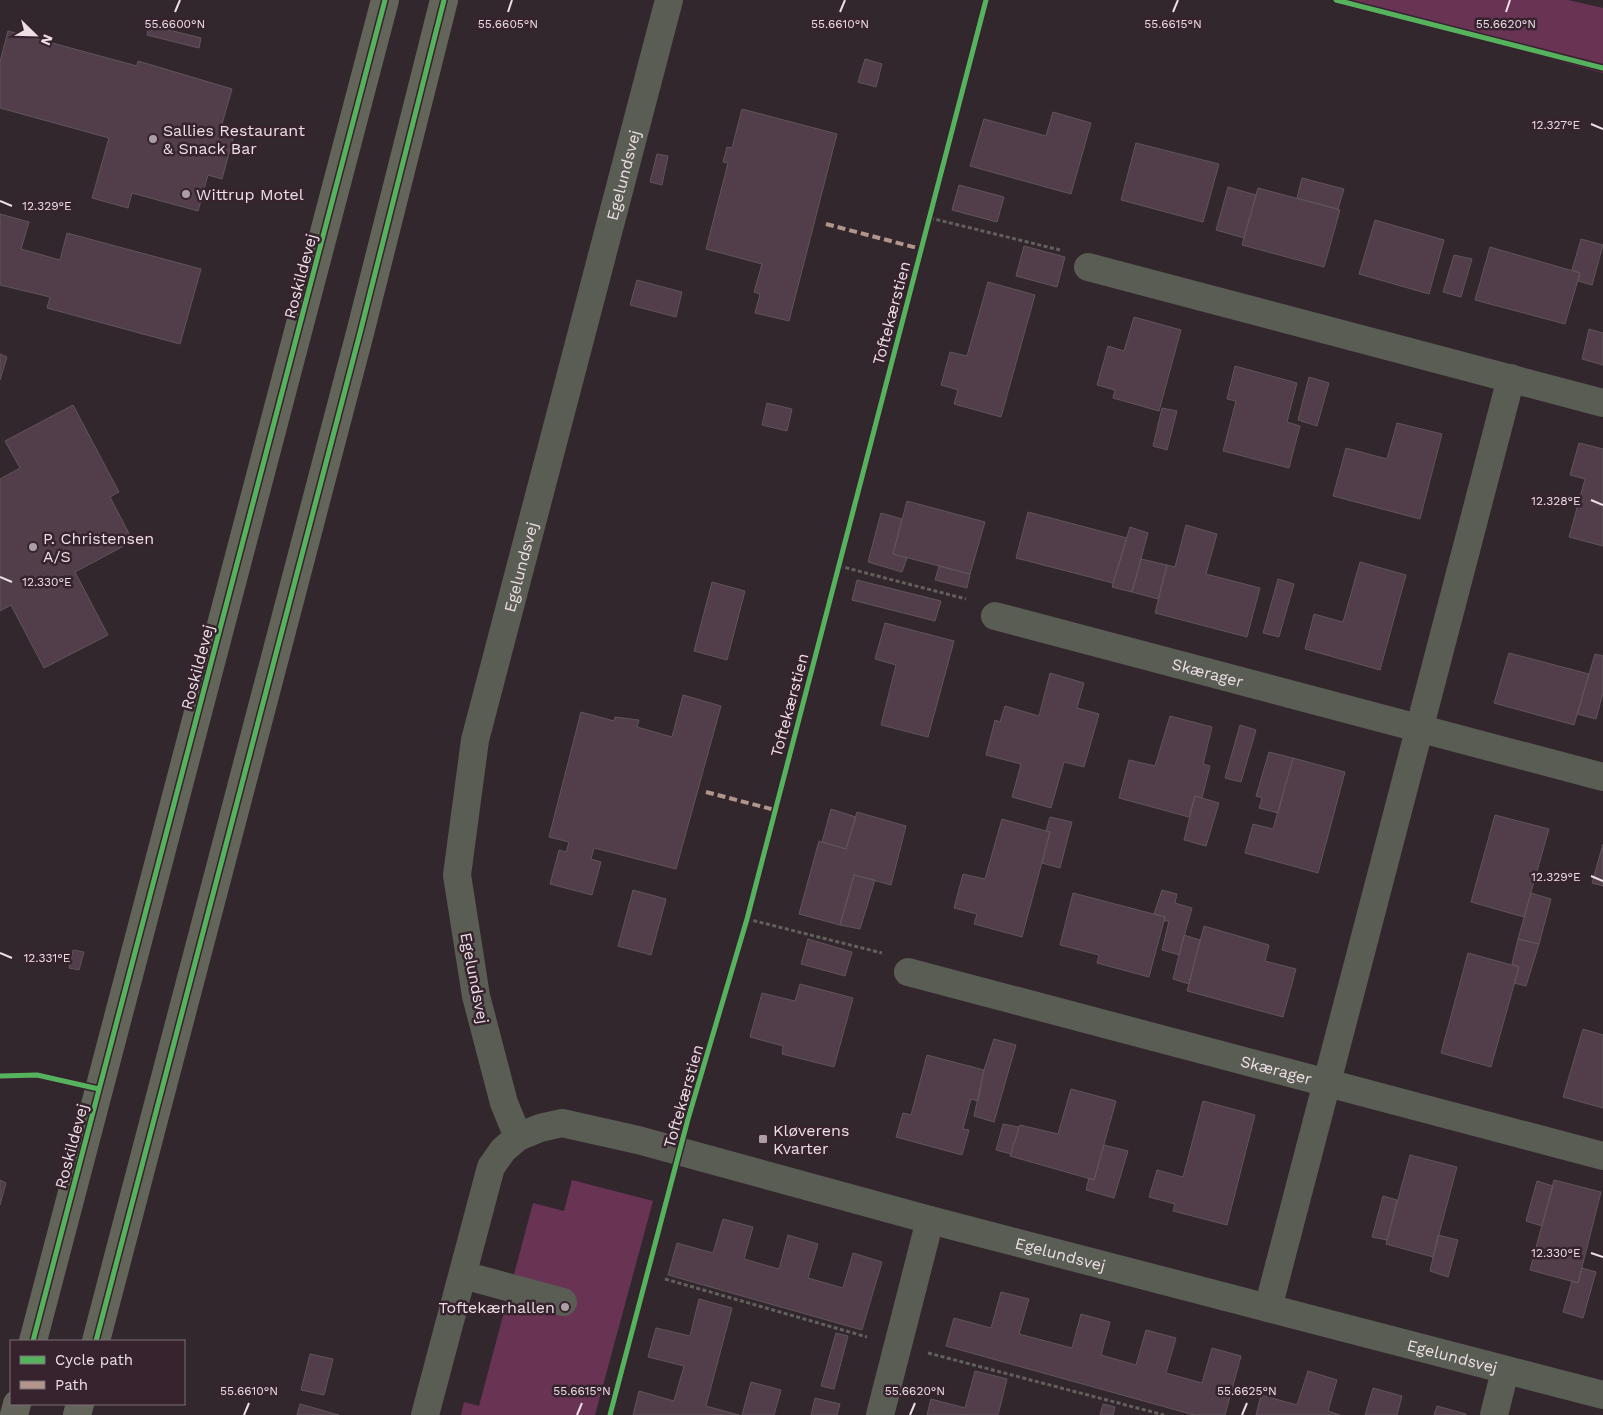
<svg xmlns="http://www.w3.org/2000/svg" width="1603" height="1415" viewBox="0 0 1603 1415" font-family="'Work Sans',sans-serif">
<style>
.green{fill:#693454}
.building{fill:#513e4a;stroke:#5f555a}
.lines{fill:none;stroke-linecap:round;stroke-linejoin:round}
.path{stroke:#61605c;stroke-width:3;stroke-dasharray:4 2.5;stroke-linecap:butt}
.minor{stroke:#5a5d53;stroke-width:28}
.major{stroke:#63655a;stroke-width:28}
.quiet{stroke:#b2968c;stroke-width:4;stroke-dasharray:8 4;stroke-linecap:butt}
.cycleway-casing{stroke:#36232e;stroke-width:8}
.cycleway{stroke:#56b35d;stroke-width:5}
.ticks{fill:none;stroke:#ecdfe5;stroke-width:2}
.poi-dot{fill:#ab9fa5;stroke:#36232e;stroke-width:2}
.labels{text-anchor:middle;stroke-width:5;stroke-linejoin:round;paint-order:stroke}
.poi-label{font-size:16px;fill:#ecdfe5;stroke:#36232e;text-anchor:start}
.street-label{font-size:16px;fill:#ecdfe5;stroke:#36232e}
.ticks-label{font-size:12px;text-anchor:middle;fill:#ecdfe5;stroke:#36232e;stroke-width:5;stroke-linejoin:round;paint-order:stroke}
</style>
<rect width="100%" height="100%" fill="#32272d"/>
<!-- green -->
<path class="green" d="M1336,0H1568L1603,8V73Z
M572,1180L653,1201L595,1415H461L464,1402L479,1406L533,1203L564,1211Z"/>
<!-- building -->
<path class="building" d="M149,25L201,38L199,48L147,35Z
M8,31L137,66L138,61L232,89L221,127L235,131L222,179L208,175L198,211L132,193L128,208L92,198L109,138L0,108V62Z
M865,59L882,64L876,87L858,82Z
M742,109L837,134L789,321L755,313L760,294L754,292L762,264L706,249L728,163L723,162L727,147L732,148Z
M1053,112L1091,123L1071,194L970,166L984,119L1046,136Z
M1136,143L1219,164L1203,222L1121,200Z
M657,154L668,156L662,185L650,182Z
M1302,178L1344,189L1338,209L1297,198Z
M959,185L1004,197L997,222L952,210Z
M1228,187L1256,195L1244,238L1216,230Z
M1258,188L1340,210L1324,267L1242,245Z
M0,214L29,222L21,249L60,260L67,233L201,269L180,344L47,308L50,297L0,285Z
M1375,220L1444,240L1429,294L1359,274Z
M1581,239L1603,245L1592,285L1578,281L1580,273L1572,270Z
M1024,246L1065,257L1057,287L1016,276Z
M1490,247L1580,273L1565,324L1475,300Z
M1454,255L1472,259L1461,297L1443,292Z
M637,280L682,292L676,317L630,305Z
M988,282L1035,295L1001,417L954,404L958,390L941,385L950,352L967,356Z
M1134,317L1181,330L1159,411L1113,398L1115,390L1097,385L1108,346L1124,351Z
M1589,329L1603,333V365L1582,359Z
M0,354L7,357L0,380Z
M1235,366L1297,383L1287,422L1300,426L1289,468L1223,451L1236,401L1227,399Z
M1309,377L1329,383L1317,426L1298,420Z
M767,403L792,409L787,431L762,425Z
M73,405L119,492L110,497L133,541L75,572L108,635L44,668L11,605L0,611V479L20,468L5,441Z
M1162,408L1177,411L1167,450L1153,446Z
M1397,423L1442,434L1420,519L1333,496L1346,448L1387,459Z
M1579,443L1603,449V546L1569,537L1585,479L1570,475Z
M907,501L985,522L970,574L893,554Z
M1028,512L1127,538L1113,583L1016,558Z
M881,513L902,519L893,554L907,558L902,572L868,562Z
M1186,525L1217,534L1206,574L1260,588L1247,637L1155,613L1167,565L1175,567Z
M1130,527L1148,533L1132,592L1112,587Z
M1141,559L1167,565L1158,599L1132,592Z
M1360,562L1406,575L1380,670L1305,649L1314,614L1343,622Z
M939,566L970,574L967,588L935,580Z
M1278,579L1294,584L1279,637L1263,633Z
M857,580L941,601L935,621L852,600Z
M712,582L745,591L727,660L694,651Z
M885,623L954,641L928,737L881,725L896,665L875,659Z
M1509,653L1589,674L1574,725L1494,703Z
M1595,654L1603,656V693L1596,719L1577,714Z
M1050,673L1084,683L1077,708L1099,714L1084,767L1064,762L1051,808L1012,797L1021,764L986,755L995,720L1000,722L1005,706L1039,716Z
M683,695L721,706L676,869L594,848L591,859L601,862L592,895L550,884L559,850L566,852L569,842L549,837L581,712L614,721L615,717L639,720L637,727L672,737Z
M1170,716L1212,727L1203,764L1210,766L1202,798L1195,796L1189,817L1119,798L1129,760L1155,766Z
M1240,725L1256,730L1241,782L1225,778Z
M1269,752L1293,758L1278,813L1259,808L1262,798L1256,796Z
M1293,758L1345,772L1318,873L1245,853L1253,824L1273,829Z
M1195,796L1219,803L1206,846L1184,840Z
M831,809L856,817L846,849L822,842Z
M857,812L906,826L891,885L854,875L840,925L799,914L819,841L846,849Z
M1495,815L1549,829L1524,917L1471,902Z
M1050,817L1072,822L1060,868L1042,863L1050,832L1046,831Z
M1002,819L1050,832L1022,937L974,924L977,914L954,908L963,874L985,879Z
M1603,844V886L1592,883Z
M854,875L875,880L860,929L840,925Z
M633,890L666,899L651,955L618,946Z
M1162,890L1177,894L1175,903L1192,908L1179,955L1162,950L1169,921H1164L1165,917L1154,914Z
M1073,893L1165,917L1149,977L1097,963L1099,955L1060,945Z
M1531,893L1551,899L1539,944L1518,939Z
M1204,926L1269,945L1265,961L1296,969L1283,1017L1187,991Z
M1184,935L1200,940L1189,984L1173,979Z
M808,939L852,952L845,976L801,964Z
M1518,939L1539,944L1526,986L1514,983L1519,967L1512,964Z
M73,950L84,952L79,970L69,968Z
M1468,953L1519,967L1491,1067L1441,1053Z
M800,984L853,998L834,1067L782,1054L783,1046L750,1037L762,993L795,1001Z
M1583,1029L1603,1035V1108L1563,1097Z
M994,1039L1016,1045L994,1122L974,1116L984,1070Z
M927,1055L984,1070L978,1101L971,1099L963,1129L969,1130L962,1155L896,1137L903,1113L911,1115Z
M1071,1089L1116,1101L1094,1180L1010,1156L1020,1125L1058,1134Z
M1203,1101L1255,1115L1227,1225L1173,1211L1175,1204L1149,1197L1157,1170L1183,1177Z
M1003,1124L1019,1127L1011,1154L996,1150Z
M1104,1145L1128,1151L1114,1198L1086,1190L1089,1178L1094,1180Z
M1410,1155L1457,1167L1433,1257L1386,1244Z
M0,1180L6,1183L0,1205Z
M1554,1180L1601,1192L1578,1283L1530,1270Z
M1537,1181L1553,1186L1542,1226L1526,1221Z
M1383,1196L1397,1200L1387,1240L1372,1237Z
M723,1219L753,1227L744,1259L779,1269L788,1235L818,1244L808,1278L843,1288L853,1253L882,1262L862,1330L668,1275L677,1243L713,1253Z
M1438,1235L1458,1240L1448,1277L1430,1271Z
M1582,1268L1596,1272L1583,1318L1563,1312L1572,1281L1578,1283Z
M1001,1292L1029,1299L1019,1334L1072,1348L1081,1314L1110,1322L1101,1355L1136,1365L1146,1330L1176,1338L1166,1373L1202,1383L1212,1348L1241,1356L1225,1415H1194L946,1346L954,1318L991,1328Z
M699,1299L732,1308L706,1406L739,1415H633L639,1391L674,1401L684,1366L648,1357L656,1328L690,1336Z
M836,1333L848,1336L834,1389L821,1386Z
M310,1354L333,1359L324,1395L301,1390Z
M975,1371L1007,1379L998,1415H927L931,1399L965,1408Z
M1308,1371L1337,1380L1328,1411L1340,1415H1256L1261,1395L1297,1405Z
M751,1382L781,1390L774,1415H742Z
M1373,1388L1402,1396L1397,1415H1365Z
M815,1398L840,1404L837,1415H811Z
M300,1404L339,1415H297Z
M1103,1404L1115,1407L1113,1415H1100Z
M1437,1406L1466,1414V1415H1434Z"/>
<g class="lines">
<!-- path -->
<path class="path" d="M930,218L1060,250
M839,566L966,599
M747,919L882,953
M665,1279L867,1337
M928,1353L1164,1415"/>
<!-- minor -->
<g class="minor">
<path d="M1088,267L1603,403"/>
<path id="s1" d="M995,616L1603,777"/>
<path id="s2" d="M908,972L1603,1156"/>
<path id="s3" d="M518,1137L504,1103L476,996L457,875L475,740L669,0"/>
<path d="M463,1275L563,1302"/>
<path d="M1268,1308L1511,378"/>
<path id="s4" d="M425,1415L491,1167L503,1150L518,1137L540,1128L562,1123L638,1140L930,1220L1603,1395"/>
<path d="M880,1415L930,1220"/>
<path d="M1494,1415L1505,1371"/>
</g>
<!-- major -->
<path class="major" d="M33,1341L385,0
M96,1341L360,333L444,0
M14,1415L17,1404
M77,1415L80,1404"/>
<!-- quiet -->
<path class="quiet" d="M826,224L921,249
M706,792L775,810"/>
<!-- cycleway casing -->
<g class="cycleway-casing">
<path id="cycleway" d="M1336,0L1603,68
M0,1076L37,1075L99,1089
M33,1341L385,0
M96,1341L360,333L444,0
M610,1415L688,1119L747,919L986,0"/>
</g>
<!-- cycleway -->
<use href="#cycleway" class="cycleway"/>
</g>
<!-- ticks -->
<path class="ticks" d="M175,12L180,0M508,12L512,0M840,12L845,0M1173,12L1178,0M1506,12L1510,0M1591,124L1603,129M0,201L12,206M1591,500L1603,505M0,577L12,582M1591,876L1603,881M0,953L12,958M1591,1253L1603,1257M244,1415L249,1403M577,1415L582,1403M910,1415L915,1403M1242,1415L1247,1403"/>
<!-- markers -->
<g class="poi-dot">
<circle cx="153" cy="139" r="5"/>
<circle cx="186" cy="194" r="5"/>
<circle cx="33" cy="547" r="5"/>
<rect x="758" y="1134" width="10" height="10" rx="2.5"/>
<circle cx="565" cy="1307" r="5"/>
</g>
<g class="labels">
<!-- poi labels -->
<g class="poi-label">
<text x="163" y="136">Sallies Restaurant<tspan x="163" dy="18">&amp; Snack Bar</tspan></text>
<text x="196" y="200">Wittrup Motel</text>
<text x="43" y="544">P. Christensen<tspan x="43" dy="18">A/S</tspan></text>
<text x="773" y="1136">Kløverens<tspan x="773" dy="18">Kvarter</tspan></text>
<text x="555" y="1313" text-anchor="end">Toftekærhallen</text>
</g>
<!-- street labels -->
<g class="street-label">
<text dy="6" stroke="none"><textPath href="#s3" startOffset="990">Egelundsvej</textPath></text>
<text transform="translate(300 276) rotate(-75)" y="6">Roskildevej</text>
<text transform="translate(891 313) rotate(-75)" y="6">Toftekærstien</text>
<text dy="6" stroke="none"><textPath href="#s3" startOffset="585">Egelundsvej</textPath></text>
<text transform="translate(197 667) rotate(-75)" y="6">Roskildevej</text>
<text dy="6" stroke="none"><textPath href="#s1" startOffset="220">Skærager</textPath></text>
<text transform="translate(789 705) rotate(-75)" y="6">Toftekærstien</text>
<text transform="translate(475 978) rotate(79)" y="6">Egelundsvej</text>
<text dy="6" stroke="none"><textPath href="#s2" startOffset="381">Skærager</textPath></text>
<text transform="translate(683 1096) rotate(-74)" y="6">Toftekærstien</text>
<text transform="translate(71 1146) rotate(-75)" y="6">Roskildevej</text>
<text dy="6" stroke="none"><textPath href="#s4" startOffset="859">Egelundsvej</textPath></text>
<text dy="6" stroke="none"><textPath href="#s4" startOffset="1264">Egelundsvej</textPath></text>
</g>
</g>
<g class="ticks-label">
<text x="175" y="28">55.6600°N</text>
<text x="840" y="28">55.6610°N</text>
<text x="1173" y="28">55.6615°N</text>
<text x="1506" y="28">55.6620°N</text>
<text x="508" y="28">55.6605°N</text>
<text x="1556" y="129">12.327°E</text>
<text x="47" y="210">12.329°E</text>
<text x="1556" y="505">12.328°E</text>
<text x="47" y="586">12.330°E</text>
<text x="1556" y="881">12.329°E</text>
<text x="47" y="962">12.331°E</text>
<text x="1556" y="1257">12.330°E</text>
<text x="249" y="1395">55.6610°N</text>
<text x="582" y="1395">55.6615°N</text>
<text x="915" y="1395">55.6620°N</text>
<text x="1247" y="1395">55.6625°N</text>
</g>
<!-- legend -->
<rect x="10" y="1340" width="175" height="65" fill="#36232e" stroke="#7f6e77"/>
<rect x="20" y="1356" width="25" height="8" fill="#56b35d" stroke="#7f6e77"/>
<text x="55" y="1365" font-size="15" fill="#ecdfe5">Cycle path</text>
<rect x="20" y="1381" width="25" height="8" fill="#b2968c" stroke="#7f6e77"/>
<text x="55" y="1390" font-size="15" fill="#ecdfe5">Path</text>
<!-- north arrow -->
<g transform="translate(35 35) rotate(113)" stroke="#36232e" stroke-width="4" paint-order="stroke">
<path d="M0-4L9 19L0 12L-9 19Z" fill="#ecdfe5"/>
<text y="-8" font-size="14" font-weight="bold" text-anchor="middle" fill="#ecdfe5">N</text>
</g>
</svg>
